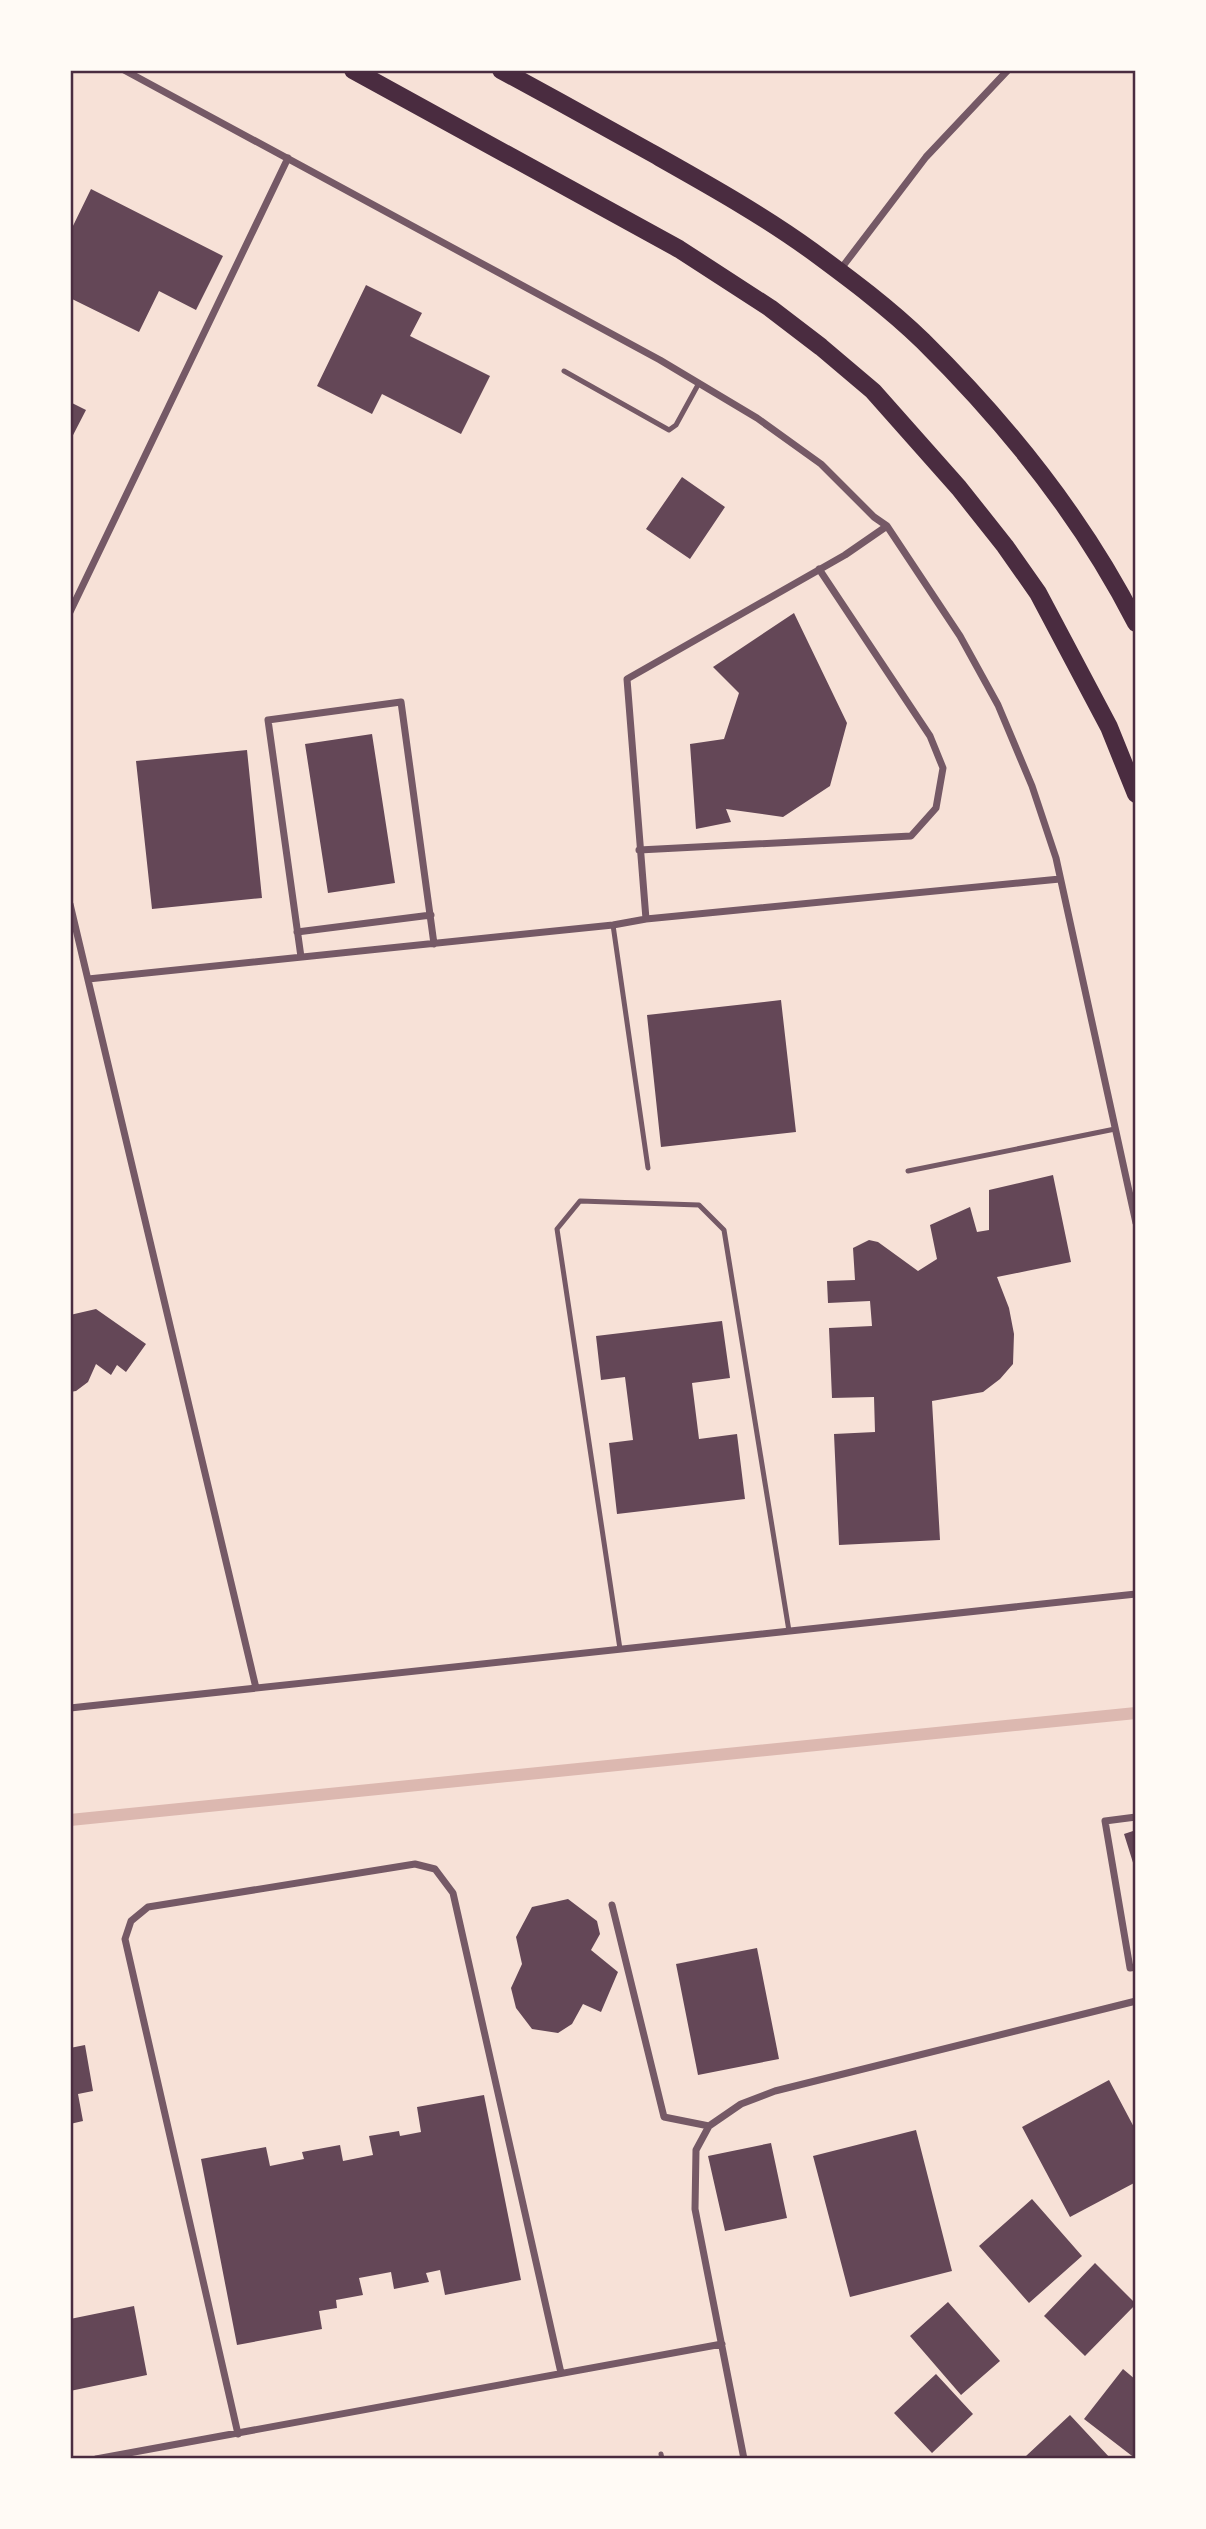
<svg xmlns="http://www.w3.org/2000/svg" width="1206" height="2529" viewBox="0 0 1206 2529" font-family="Quicksand,sans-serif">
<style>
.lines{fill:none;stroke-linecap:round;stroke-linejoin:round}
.stream{stroke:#dcb8b0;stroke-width:12}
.building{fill:#644757}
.service{stroke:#755966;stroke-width:5}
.minor{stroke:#755966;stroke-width:7}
.primary{stroke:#4a2c40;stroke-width:18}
.neatline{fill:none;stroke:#4a2c40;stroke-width:2.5}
</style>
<rect width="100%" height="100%" fill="#f7e1d7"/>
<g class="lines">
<!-- stream -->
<path class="stream" d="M70,1820L1136,1713"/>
</g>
<!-- building -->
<path class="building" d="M91,189L223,256L196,310L159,291L139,332L70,298V232Z
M366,285L422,313L410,336L490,376L461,434L382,394L372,414L317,386Z
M70,402L86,410L70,441Z
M682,477L725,507L690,559L646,529Z
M794,613L847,723L830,786L783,817L726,809L731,822L696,829L690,744L724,739L739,693L713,667Z
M372,734L395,883L328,893L305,744Z
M247,750L262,898L152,909L136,761Z
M781,1000L796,1132L661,1147L647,1015Z
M1053,1175L1071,1262L997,1277L1009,1308L1014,1334L1013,1364L1000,1379L983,1392L932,1401L940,1540L839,1545L834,1434L875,1432L874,1397L832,1398L829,1328L872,1326L870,1301L828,1303L827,1281L855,1280L853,1248L869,1240L878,1242L918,1271L937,1259L930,1225L970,1207L977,1232L989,1230V1190Z
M96,1309L146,1344L126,1372L117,1365L111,1375L96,1364L88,1382L76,1391L70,1392V1315Z
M722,1321L730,1378L692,1383L699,1439L737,1434L745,1499L617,1514L609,1443L633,1440L625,1377L601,1380L596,1336Z
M1136,1830V1869H1135L1124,1834Z
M568,1899L597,1921L600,1934L591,1950L618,1972L601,2012L583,2004L572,2024L558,2033L532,2029L516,2008L511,1988L522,1964L516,1937L532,1907Z
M757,1948L779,2059L698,2075L676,1964Z
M85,2045L93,2091L78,2094L83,2121L70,2124V2048Z
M1109,2080L1136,2131V2182L1070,2217L1022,2127Z
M484,2095L521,2280L445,2295L440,2270L426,2273L429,2282L394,2289L391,2272L359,2278L363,2295L336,2300L337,2308L319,2311L322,2329L237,2345L201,2159L266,2147L270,2166L304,2159L302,2152L340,2145L343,2161L373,2155L369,2136L399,2131L400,2136L421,2132L417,2107Z
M916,2130L952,2271L850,2297L813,2156Z
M771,2143L787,2218L725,2231L708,2156Z
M1032,2199L1082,2256L1029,2303L979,2246Z
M1095,2263L1136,2304L1085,2356L1044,2316Z
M948,2302L1000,2361L961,2395L910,2336Z
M134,2306L147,2375L70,2391V2319Z
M1123,2369L1136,2380V2459L1084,2419Z
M936,2374L973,2414L932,2453L894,2413Z
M1070,2415L1111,2459H1029L1026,2456Z"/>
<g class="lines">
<!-- service -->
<path class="service" d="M564,371L669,430L676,425L699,383
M613,925L648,1168
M908,1171L1115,1129
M620,1649L557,1229L580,1201L699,1205L724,1230L789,1631
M661,2454L662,2459"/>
<!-- minor -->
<path class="minor" d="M124,70L660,360L757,418L821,464L874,517L887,526L960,636L998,705L1032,786L1056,858L1136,1223
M840,270L926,157L1008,70
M70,612L288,158
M639,850L911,836L936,808L943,768L930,736L819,569
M70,904L256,1688
M646,919L627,679L845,555L887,526
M297,932L431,915
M301,957L268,720L401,702L434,944
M88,979L613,925L646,919L1060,879
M70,1708L1136,1594
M1136,1817L1105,1821L1130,1968L1136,1967
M612,1905L664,2117L709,2126
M238,2434L125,1939L131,1921L148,1907L415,1864L435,1869L453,1893L561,2373
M96,2459L722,2344
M744,2459L695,2209L696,2150L709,2126L741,2104L775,2091L1136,2001"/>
<!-- primary -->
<path class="primary" d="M353,70L679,249L770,308L821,347L873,391L959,488L1005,546L1038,593L1109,727L1136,794
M501,70C551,97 600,124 650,152C705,183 761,214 812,251C850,279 889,308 923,341C1006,423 1083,519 1136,623"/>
</g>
<!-- border -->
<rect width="1206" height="2529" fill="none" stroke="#fffaf5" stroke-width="144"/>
<rect x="72" y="72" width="1062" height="2385" class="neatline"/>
</svg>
